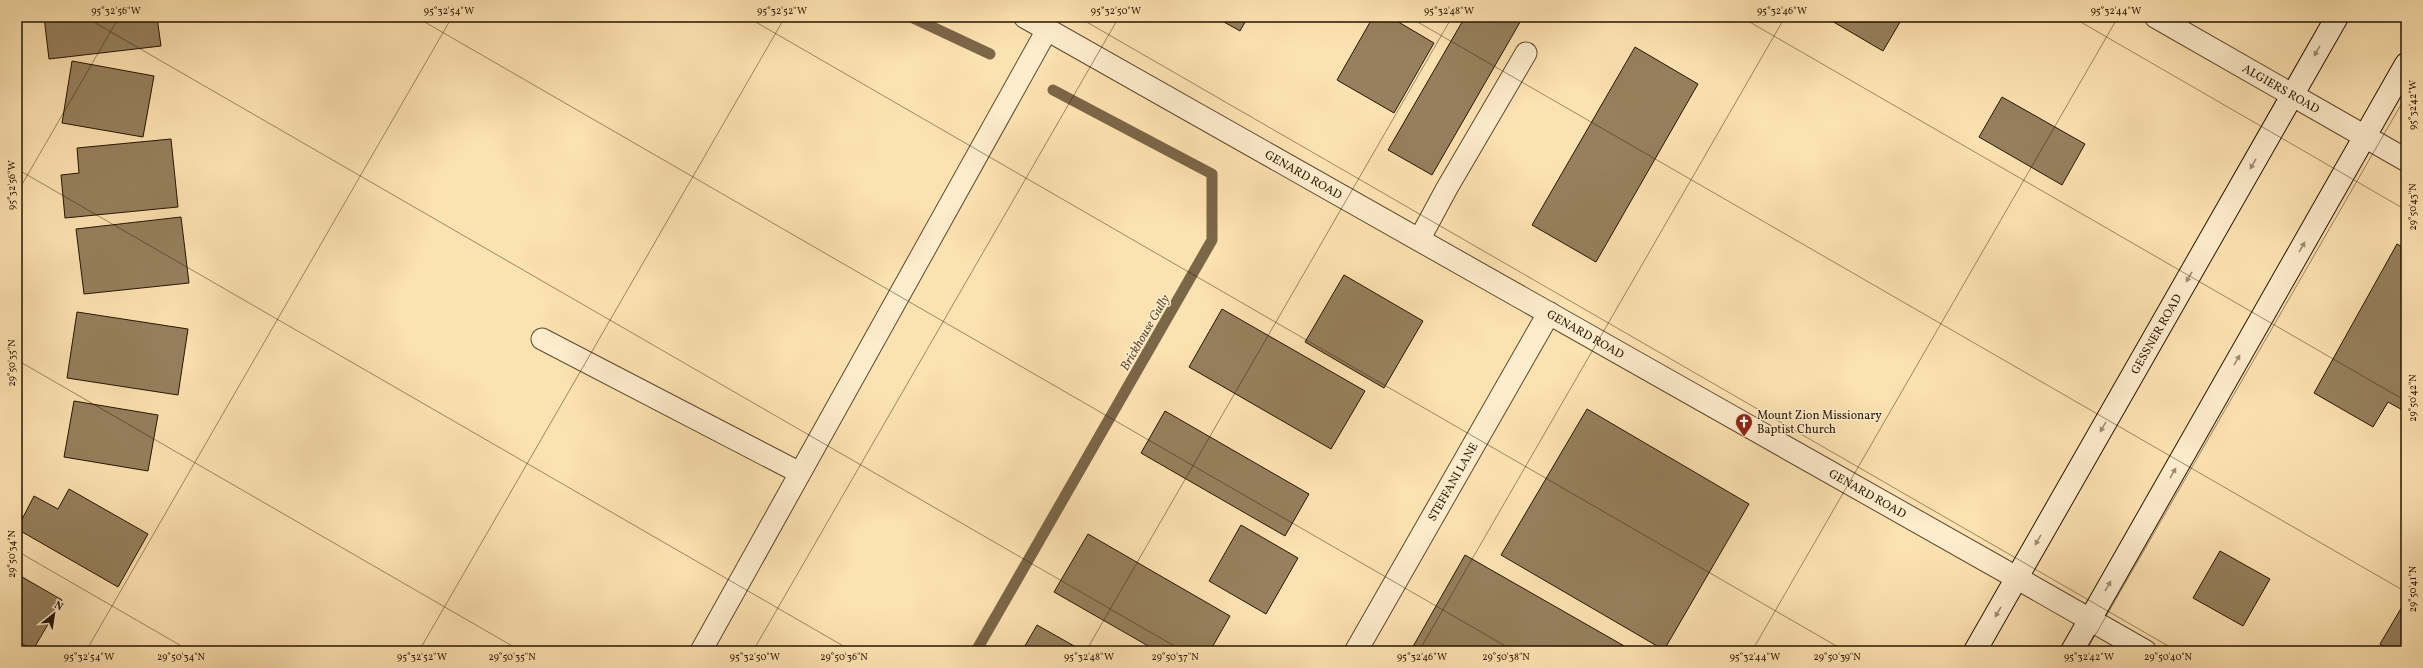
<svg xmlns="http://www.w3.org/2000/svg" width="2423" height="668" viewBox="0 0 2423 668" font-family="Vollkorn,serif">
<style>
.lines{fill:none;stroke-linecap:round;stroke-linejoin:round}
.stream{stroke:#7b6647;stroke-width:11}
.building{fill:#96805d;stroke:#261501}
.service-casing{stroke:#5c482d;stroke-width:23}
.minor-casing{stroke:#5c482d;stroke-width:24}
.tertiary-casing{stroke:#5c482d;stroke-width:24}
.secondary-casing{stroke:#261501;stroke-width:24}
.service{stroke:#feeccc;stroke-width:21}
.minor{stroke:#feeccc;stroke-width:22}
.tertiary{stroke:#feeccc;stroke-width:22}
.secondary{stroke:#feeccc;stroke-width:22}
.oneway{fill:#9d8b71}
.ticks{fill:none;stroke:#261501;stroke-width:1;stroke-opacity:0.45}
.labels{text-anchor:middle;stroke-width:3;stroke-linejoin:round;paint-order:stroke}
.street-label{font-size:12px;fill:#261501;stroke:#feeccc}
.poi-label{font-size:12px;fill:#261501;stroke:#feeccc;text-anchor:start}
.water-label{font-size:13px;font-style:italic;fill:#5f4b2f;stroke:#feeccc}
.neatline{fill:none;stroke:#261501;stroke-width:1.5}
.ticks-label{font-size:10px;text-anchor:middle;fill:#261501}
</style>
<rect width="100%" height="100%" fill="#fde2b1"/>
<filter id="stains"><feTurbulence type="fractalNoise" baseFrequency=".005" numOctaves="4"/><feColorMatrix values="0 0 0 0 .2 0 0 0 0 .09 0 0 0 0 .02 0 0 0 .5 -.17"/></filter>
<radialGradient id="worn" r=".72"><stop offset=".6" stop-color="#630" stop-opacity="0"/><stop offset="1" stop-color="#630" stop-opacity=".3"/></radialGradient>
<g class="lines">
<!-- stream -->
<path class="stream" d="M911,17L990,54
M976,651L1212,240V174L1053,90"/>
</g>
<!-- building -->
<path class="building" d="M44,17H157L161,46L49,59Z
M1215,17H1248L1240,31Z
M1373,17H1390L1434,43L1394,113L1337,80Z
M1465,17H1523L1432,175L1388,150Z
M1825,17H1903L1883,51Z
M1635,47L1698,84L1596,262L1532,225Z
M72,61L154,76L143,137L62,123Z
M2002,97L2085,144L2062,185L1979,137Z
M171,139L178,207L65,218L61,175L79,173L77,148Z
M181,217L189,283L84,294L76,229Z
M2397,244L2406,249V412L2388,402L2373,427L2314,393Z
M1344,275L1423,321L1384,388L1305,342Z
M1222,309L1365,391L1331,449L1189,367Z
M77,312L188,329L178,395L67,378Z
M74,401L158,415L148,471L64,457Z
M1587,409L1749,504L1664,650L1501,555Z
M1165,411L1309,494L1285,536L1141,453Z
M69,489L148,534L118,587L17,529L34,496L58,509Z
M1241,525L1298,558L1266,614L1209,581Z
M1088,534L1230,616L1210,651H1157L1054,592Z
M2220,551L2270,579L2243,626L2193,598Z
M1465,555L1633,651H1413L1411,650Z
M17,574L62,600L33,650L17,641Z
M2406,600V651H2392L2380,644Z
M1037,625L1083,651H1022Z"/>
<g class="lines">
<!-- service casing -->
<g class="service-casing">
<path id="service" d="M1419,240L1447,188L1526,53
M542,339L800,473
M701,651L1047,30"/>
</g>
<!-- minor casing -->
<g class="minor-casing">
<g id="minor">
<path id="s1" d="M1025,17L2017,578"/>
<path id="s2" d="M2156,17L2406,160"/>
</g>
</g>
<!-- tertiary casing -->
<g class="tertiary-casing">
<g id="tertiary">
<path d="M2017,578L2145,651"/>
<path id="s3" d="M1356,651L1549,313"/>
</g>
</g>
<!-- secondary casing -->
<g class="secondary-casing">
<g id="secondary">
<path id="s4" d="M1975,651L2337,17"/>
<path d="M2072,651L2406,64"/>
</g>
</g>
<!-- service -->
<use href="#service" class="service"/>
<!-- minor -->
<use href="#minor" class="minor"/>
<!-- tertiary -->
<use href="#tertiary" class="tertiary"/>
<!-- secondary -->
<use href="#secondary" class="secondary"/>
</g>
<!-- one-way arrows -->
<defs><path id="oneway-solid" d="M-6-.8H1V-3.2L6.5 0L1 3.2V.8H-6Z"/></defs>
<g class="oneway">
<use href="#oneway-solid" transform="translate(2317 51) rotate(120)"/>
<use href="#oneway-solid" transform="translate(2253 164) rotate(120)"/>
<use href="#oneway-solid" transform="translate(2302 247) rotate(-60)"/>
<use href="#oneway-solid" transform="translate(2189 277) rotate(120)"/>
<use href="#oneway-solid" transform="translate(2237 360) rotate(-60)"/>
<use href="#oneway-solid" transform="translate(2103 427) rotate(120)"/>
<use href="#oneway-solid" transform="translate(2173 473) rotate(-60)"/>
<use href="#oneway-solid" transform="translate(2038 540) rotate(120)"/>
<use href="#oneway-solid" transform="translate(2108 586) rotate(-60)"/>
<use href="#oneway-solid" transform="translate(1998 612) rotate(120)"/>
</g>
<!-- ticks -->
<path class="ticks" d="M85,17L1183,651M416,17L1514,651M747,17L1845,651M1078,17L2177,651M1409,17L2406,592M1741,17L2406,401M2072,17L2406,210M2403,17L2406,19M17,169L852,651M17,193L119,17M17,360L521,651M17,551L190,651M86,651L452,17M419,651L785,17M753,651L1119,17M1086,651L1452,17M1419,651L1785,17M1752,651L2118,17M2086,651L2406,96"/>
<!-- icons -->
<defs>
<g id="church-pin" transform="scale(0.9)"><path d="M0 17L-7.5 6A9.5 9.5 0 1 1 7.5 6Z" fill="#8f2418" stroke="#feeccc"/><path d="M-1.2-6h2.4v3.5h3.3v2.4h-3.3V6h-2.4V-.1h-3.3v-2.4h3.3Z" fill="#fff"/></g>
</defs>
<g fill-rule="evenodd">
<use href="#church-pin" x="1744" y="422"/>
</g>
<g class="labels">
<!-- street labels -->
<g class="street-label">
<text dy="4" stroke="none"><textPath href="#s2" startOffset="144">ALGIERS ROAD</textPath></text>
<text dy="4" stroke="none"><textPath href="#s1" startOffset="320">GENARD ROAD</textPath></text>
<text dy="4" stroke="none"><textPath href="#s1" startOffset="644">GENARD ROAD</textPath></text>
<text dy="4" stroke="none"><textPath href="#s4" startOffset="365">GESSNER ROAD</textPath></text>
<text dy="4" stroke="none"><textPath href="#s3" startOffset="195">STEFFANI LANE</textPath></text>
<text dy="4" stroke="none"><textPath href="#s1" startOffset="968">GENARD ROAD</textPath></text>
</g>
<!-- poi labels -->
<g class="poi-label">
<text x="1757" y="419">Mount Zion Missionary<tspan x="1757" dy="14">Baptist Church</tspan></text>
</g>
<!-- water labels -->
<g class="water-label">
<text transform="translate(1144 332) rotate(-60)" y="5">Brickhouse Gully</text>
</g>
</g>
<!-- margin -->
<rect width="2423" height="668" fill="none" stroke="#fde2b1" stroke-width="44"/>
<!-- north arrow -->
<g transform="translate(54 614) rotate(30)" stroke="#feeccc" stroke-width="3" paint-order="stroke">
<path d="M0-3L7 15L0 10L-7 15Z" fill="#261501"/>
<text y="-6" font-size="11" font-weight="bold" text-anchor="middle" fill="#261501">N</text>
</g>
<rect x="22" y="22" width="2379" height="624" class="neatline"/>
<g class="ticks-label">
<text x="116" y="14">95°32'56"W</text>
<text x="449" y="14">95°32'54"W</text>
<text x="782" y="14">95°32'52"W</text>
<text x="1116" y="14">95°32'50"W</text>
<text x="1449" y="14">95°32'48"W</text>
<text x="1782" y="14">95°32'46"W</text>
<text x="2116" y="14">95°32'44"W</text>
<text transform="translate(2412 105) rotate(-90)" y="4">95°32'42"W</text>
<text transform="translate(11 185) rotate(-90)" y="4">95°32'56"W</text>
<text transform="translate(2412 207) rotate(-90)" y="4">29°50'43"N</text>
<text transform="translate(11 363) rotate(-90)" y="4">29°50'35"N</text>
<text transform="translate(2412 398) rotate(-90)" y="4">29°50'42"N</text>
<text transform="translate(11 554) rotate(-90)" y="4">29°50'34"N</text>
<text transform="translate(2412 589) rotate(-90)" y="4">29°50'41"N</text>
<text x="89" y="660">95°32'54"W</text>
<text x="181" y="660">29°50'34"N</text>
<text x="422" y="660">95°32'52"W</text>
<text x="512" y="660">29°50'35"N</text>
<text x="755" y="660">95°32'50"W</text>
<text x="844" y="660">29°50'36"N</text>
<text x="1089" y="660">95°32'48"W</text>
<text x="1175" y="660">29°50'37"N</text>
<text x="1422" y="660">95°32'46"W</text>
<text x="1506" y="660">29°50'38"N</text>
<text x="1755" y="660">95°32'44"W</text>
<text x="1837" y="660">29°50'39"N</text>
<text x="2089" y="660">95°32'42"W</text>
<text x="2168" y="660">29°50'40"N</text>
</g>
<rect width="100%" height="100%" filter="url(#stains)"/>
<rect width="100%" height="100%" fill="url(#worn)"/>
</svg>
